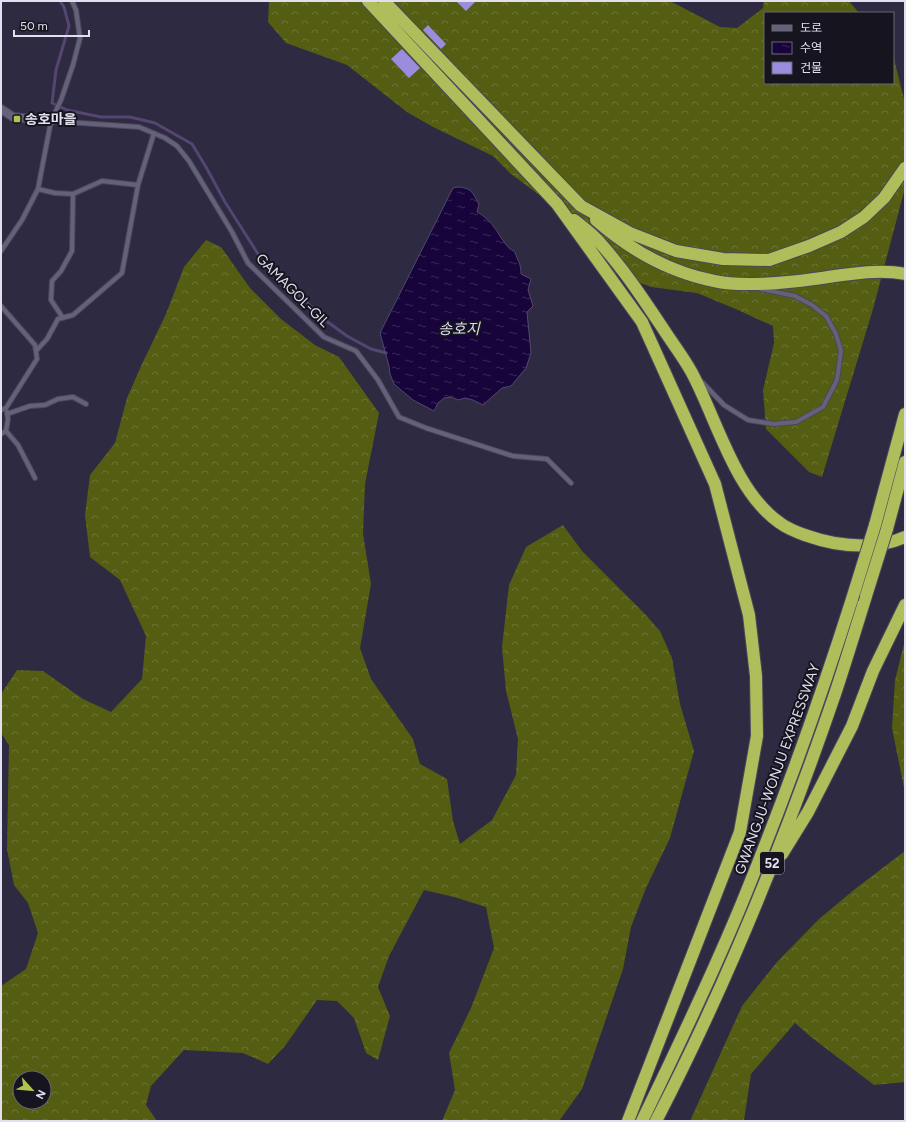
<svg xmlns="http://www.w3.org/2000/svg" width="906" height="1122" viewBox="0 0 906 1122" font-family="Figtree,'Noto Sans KR',sans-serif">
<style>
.forest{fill:url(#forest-crowns);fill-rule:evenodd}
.water{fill:url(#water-ripples);stroke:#544670}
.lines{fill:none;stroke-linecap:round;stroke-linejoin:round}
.stream{stroke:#544670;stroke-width:3}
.building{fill:#9b8cde}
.lane-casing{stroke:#4b485b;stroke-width:6}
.street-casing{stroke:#4b485b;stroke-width:10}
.highway-casing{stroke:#4b485b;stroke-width:14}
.lane{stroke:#65617b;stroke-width:4}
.street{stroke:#65617b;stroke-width:8}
.highway{stroke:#afbe5b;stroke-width:12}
.highway-bridge-casing{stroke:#4b485b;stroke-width:14;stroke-linecap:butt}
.highway-bridge{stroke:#afbe5b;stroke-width:12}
.poi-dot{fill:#b2c34c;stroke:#16141f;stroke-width:1.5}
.labels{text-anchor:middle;stroke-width:4;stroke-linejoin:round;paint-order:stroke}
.shield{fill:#16141f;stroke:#a5a3b1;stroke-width:1}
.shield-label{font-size:13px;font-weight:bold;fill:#e2e0ef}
.poi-label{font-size:14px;font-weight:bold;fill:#e2e0ef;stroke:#16141f;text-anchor:start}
.street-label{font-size:14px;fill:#e2e0ef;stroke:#16141f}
.water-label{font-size:15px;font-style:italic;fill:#dedbf1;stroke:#16141f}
</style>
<defs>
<pattern id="forest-crowns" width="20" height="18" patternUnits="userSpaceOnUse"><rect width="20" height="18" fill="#545d12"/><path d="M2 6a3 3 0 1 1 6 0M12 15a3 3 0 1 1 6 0" fill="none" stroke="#6c7435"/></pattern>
<pattern id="water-ripples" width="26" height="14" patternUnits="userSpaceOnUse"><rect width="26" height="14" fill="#17043a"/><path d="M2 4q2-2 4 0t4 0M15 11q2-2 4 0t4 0" fill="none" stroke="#382857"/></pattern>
</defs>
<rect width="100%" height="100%" fill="#2e2a41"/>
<!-- forest -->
<path class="forest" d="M269,1H670L720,27L737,28L763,8L764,1H849L859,13H765V83H893V55L905,103V188L873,309L822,477L809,472L766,429L763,390L774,343L773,326L738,310L697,293L651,287L604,269L550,203L511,174L493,156L433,127L407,112L347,65L286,43L268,22Z
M206,240L221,247L250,288L281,319L315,345L339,357L379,413L365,484L363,534L371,584L360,648L371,679L413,739L420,764L447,779L453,821L460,844L492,820L516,775L518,739L506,691L502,647L509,585L526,547L563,525L582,551L645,614L660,631L672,658L680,704L694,751L670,838L646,888L631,927L623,969L582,1089L559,1121H442L455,1090L449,1053L471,1008L494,948L486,907L454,897L424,890L389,956L378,987L390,1016L378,1060L366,1053L354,1018L337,1001L317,1000L285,1046L268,1064L243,1053L184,1050L151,1086L146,1105L157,1121H1V986L26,969L38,933L28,903L14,885L7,849L9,745L1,733V694L17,670L43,671L83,699L111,712L142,679L146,636L120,580L90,557L85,515L90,475L115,443L127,398L142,364L166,314L184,267ZM20,1078H44V1102H20Z
M905,640V793L892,728L895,680Z
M905,851V1082L874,1085L811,1037L795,1023L751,1074L744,1120L745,1121H690L742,1006L777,962L819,919L855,889Z"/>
<!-- water -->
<path class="water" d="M458,187C472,188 472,192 479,204L477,212C483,215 490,221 494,227C501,236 504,246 515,252C518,262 521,263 521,274L531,279L528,290L533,306L527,312L531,353L526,368L511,386L502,388L483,405L473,400L465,398L458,400L452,397L444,398L438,403L434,411L413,400L394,384L390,374L389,366L380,333L453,188Z"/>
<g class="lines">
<!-- stream -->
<path class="stream" d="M60,1L64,7L69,26L56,70L52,103L67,110L101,117H130L155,123L192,144L206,167L225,202L265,265L285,281L325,320L347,336L371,349L386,353"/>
</g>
<!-- building -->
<path class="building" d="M456,1H476L466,11Z
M428,25L446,44L441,49L423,30Z
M402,49L420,68L409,78L391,59Z"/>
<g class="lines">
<!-- lane casing -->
<g class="lane-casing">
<path id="lane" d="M51,121L139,127L165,138L177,146L189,161L232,232L248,263L324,337L356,351L378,380L399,417L426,428L513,456L547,459L571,483
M38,189L55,193L73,194L102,181L138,185
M1,251L22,220L38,189L51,121L61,100L73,65L80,38L76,10L72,1
M1,306L35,345L37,359L6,408L1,410
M63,318L51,300L52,281L61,271L72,251L73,194
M36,351L47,339L58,319L73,315L122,273L138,185L154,133
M702,382L724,405L748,420L774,424L796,422L823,407L837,380L841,351L836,334L826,316L812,305L795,296L761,289
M7,414L30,406L45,405L58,399L73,397L86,404
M6,431L18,445L35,478
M1,434L6,431L8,419L7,412"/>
</g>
<!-- street casing -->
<g class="street-casing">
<path id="street" d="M1,109L13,117L51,121"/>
</g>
<!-- highway casing -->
<g class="highway-casing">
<path id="highway" d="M368,1L557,204L642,322L715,484L749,615L756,676L757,736L740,832L628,1121
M384,1L581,206L630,233L676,251L723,259L769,260L809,246L841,232L864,217L884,198L905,168
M574,220C583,227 594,235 601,244C625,271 644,300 664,330C673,344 684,358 692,373C717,420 735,492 780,523C792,532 818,540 834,543C857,547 883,547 905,537
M596,220C630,250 669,272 714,281C741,287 786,283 814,279C843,275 877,268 905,274
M875,525L905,414
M887,529L905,462
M782,854L808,812L852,726L873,671L905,605
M642,1121C678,1047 713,974 744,898C784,800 820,700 852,599
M656,1121C727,984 785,840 835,694C846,661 856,628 866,596"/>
</g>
<!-- lane -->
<use href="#lane" class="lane"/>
<!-- street -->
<use href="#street" class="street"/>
<!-- highway -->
<use href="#highway" class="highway"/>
<!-- highway-bridge casing -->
<g class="highway-bridge-casing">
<path id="highway-bridge" d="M866,596L887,529
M852,599L875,525"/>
</g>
<!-- highway-bridge -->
<use href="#highway-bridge" class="highway-bridge"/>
</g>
<!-- markers -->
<rect class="poi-dot" x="13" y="115" width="8" height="8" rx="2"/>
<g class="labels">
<!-- shield labels -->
<rect class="shield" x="760" y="852" width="24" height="22" rx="3"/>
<g class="shield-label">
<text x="772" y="868">52</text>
</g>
<!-- poi labels -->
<g class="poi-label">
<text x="25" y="124">송호마을</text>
</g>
<!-- street labels -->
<g class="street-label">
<text transform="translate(293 290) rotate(45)" y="5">GAMAGOL-GIL</text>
<text transform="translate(777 769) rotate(-70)" y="5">GWANGJU-WONJU EXPRESSWAY</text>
</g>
<!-- water labels -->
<g class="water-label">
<text x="459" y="334">송호지</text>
</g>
</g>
<!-- border -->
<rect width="906" height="1122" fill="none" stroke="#e2e0ef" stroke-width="4"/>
<!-- legend -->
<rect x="764" y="12" width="130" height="72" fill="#16141f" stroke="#686672"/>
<rect x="772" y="25" width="20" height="6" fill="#65617b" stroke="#686672"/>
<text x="800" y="32" font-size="12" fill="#e2e0ef">도로</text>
<rect x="772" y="42" width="20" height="12" fill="url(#water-ripples)" stroke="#686672"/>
<text x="800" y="52" font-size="12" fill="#e2e0ef">수역</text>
<rect x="772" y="62" width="20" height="12" fill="#9b8cde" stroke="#686672"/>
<text x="800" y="72" font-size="12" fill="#e2e0ef">건물</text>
<!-- north arrow -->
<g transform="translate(32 1090) rotate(117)"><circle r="19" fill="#16141f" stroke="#686672"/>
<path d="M0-3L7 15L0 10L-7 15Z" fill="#b2c34c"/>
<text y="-6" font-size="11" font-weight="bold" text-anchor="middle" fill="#e2e0ef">N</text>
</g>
<!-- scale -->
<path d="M14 30v6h75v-6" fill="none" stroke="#e2e0ef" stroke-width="2"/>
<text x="20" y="30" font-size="12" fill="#e2e0ef" stroke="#16141f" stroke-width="3" paint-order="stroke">50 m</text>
</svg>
